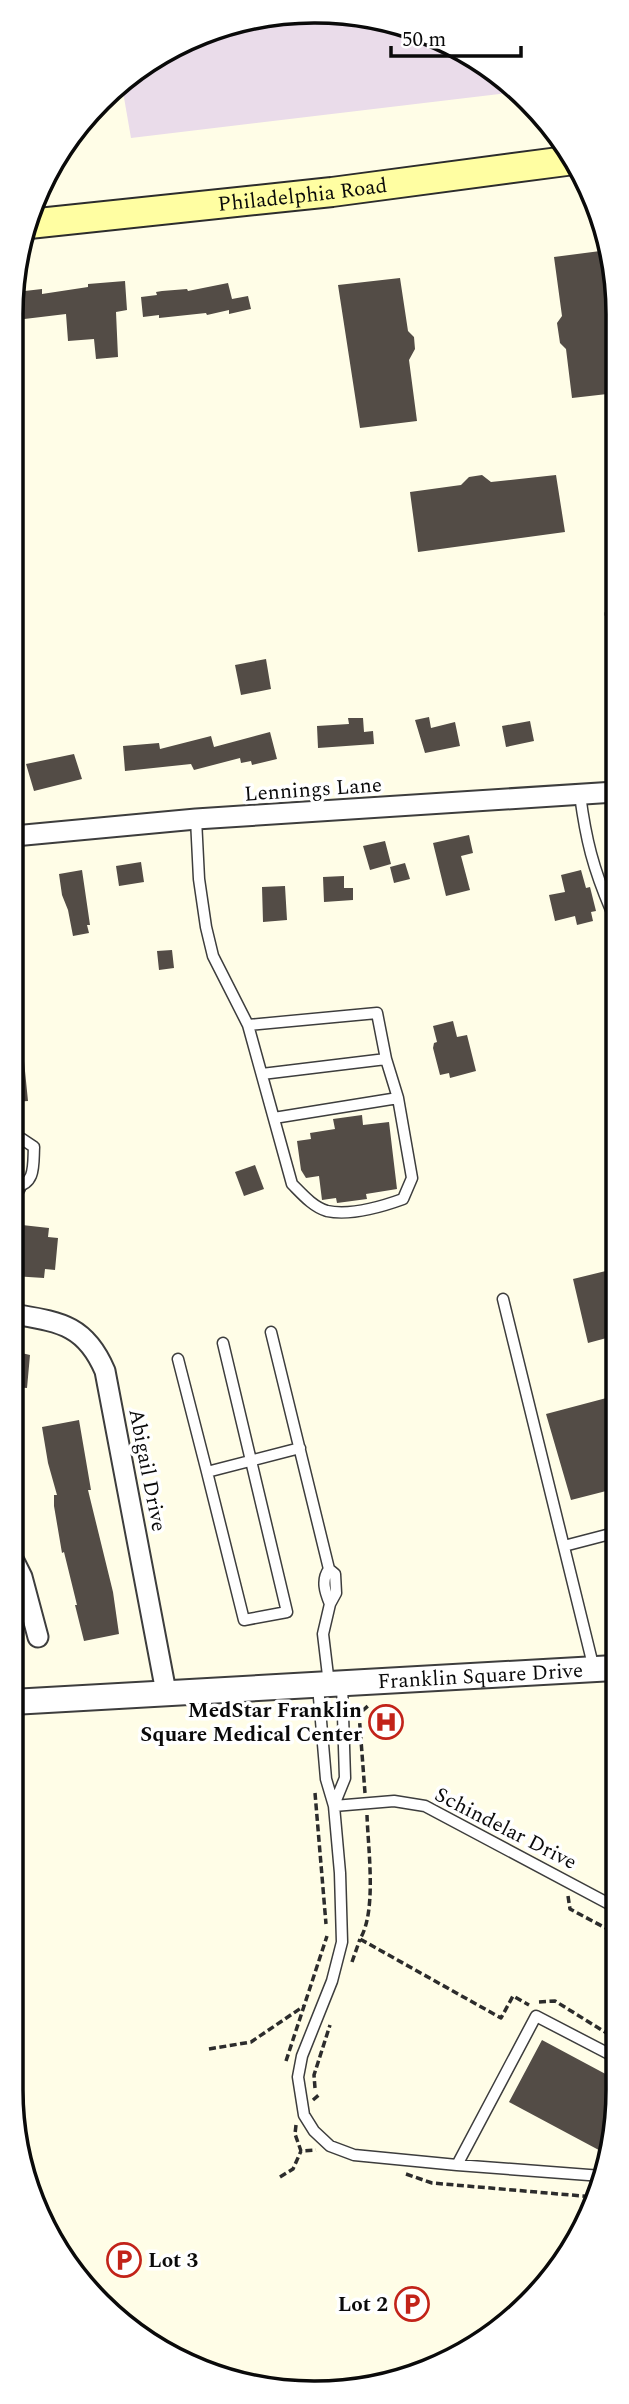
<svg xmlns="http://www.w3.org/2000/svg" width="629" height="2404" viewBox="0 0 629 2404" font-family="Spectral,serif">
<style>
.industrial{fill:#eadcea}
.building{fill:#534c46}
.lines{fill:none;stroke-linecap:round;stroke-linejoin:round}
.service-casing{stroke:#3d3d3d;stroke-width:13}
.minor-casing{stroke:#3d3d3d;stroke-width:23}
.tertiary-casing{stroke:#3d3d3d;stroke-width:28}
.secondary-casing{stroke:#2c2c2c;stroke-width:32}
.path{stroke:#2c2c2c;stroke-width:3.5;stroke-dasharray:7 3.5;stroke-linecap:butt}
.service{stroke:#fff;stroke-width:10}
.minor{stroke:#fff;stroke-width:19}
.tertiary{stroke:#fff;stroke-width:24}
.secondary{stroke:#fffea2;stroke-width:28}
.labels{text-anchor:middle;stroke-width:7;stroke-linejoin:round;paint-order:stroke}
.street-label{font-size:21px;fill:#0a0a0a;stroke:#fff}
.poi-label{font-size:21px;font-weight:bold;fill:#0a0a0a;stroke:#fff;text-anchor:end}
.rim{fill:none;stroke:#0a0a0a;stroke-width:3.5}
</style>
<rect width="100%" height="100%" fill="#fffde7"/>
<!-- industrial -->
<path class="industrial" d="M255,16H373L466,51L516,92L131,138L122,86L145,62Z"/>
<!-- building -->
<path class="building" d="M608,250L616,293V393L572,398L566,349L560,343L557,323L562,316L554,257Z
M400,278L408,331L414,337L415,349L409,360L417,421L360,428L338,285Z
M125,281L127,310L116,312L118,357L96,359L94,339L68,341L66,314L16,320V292L42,289V294L88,287V284Z
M228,283L232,299L248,296L251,309L229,314V310L207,315L206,313L159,318V315L143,317L141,297L157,295L156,292L162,291L187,289L188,291Z
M482,475L491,482L556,475L565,532L418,552L410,492L461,485L469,477Z
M266,659L271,689L241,695L235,665Z
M429,717L431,728L455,722L460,746L425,753L415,720Z
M348,718H363L364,732L373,731L374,744L318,748L317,726L349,724Z
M530,721L534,741L506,747L502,726Z
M270,732L277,759L252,765L251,761L241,763L240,758L194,770L191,764L125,771L123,746L159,743L160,749L211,736L214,747Z
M74,754L82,779L34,791L26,764Z
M469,835L473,853L461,856L470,890L446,896L433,843Z
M385,841L391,864L370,870L363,846Z
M141,862L144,882L119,886L116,866Z
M405,863L410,879L394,883L390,867Z
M82,870L90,925H87L89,933L73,936L68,910L62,895L59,874Z
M581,870L586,888L590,887L596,911L591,912L593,921L577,925L575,916L555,921L549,895L565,892L561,875Z
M344,876V888H353V900L324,902L323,877Z
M285,886L287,920L263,922L262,887Z
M172,950L174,968L159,970L157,951Z
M453,1021L457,1037L467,1035L476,1071L450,1078L449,1073L440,1075L433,1048L434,1043L437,1042L433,1026Z
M14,1051H23L28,1101L14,1102Z
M362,1115L363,1125L389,1122L397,1189L366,1194L367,1199L337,1203L336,1198L322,1200L319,1176L306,1178L301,1170L297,1141L311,1139L310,1133L335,1129L333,1119Z
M255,1165L264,1189L244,1196L235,1172Z
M13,1224L49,1228L48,1237L58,1238L55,1270L45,1269L44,1278L13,1276Z
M614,1269V1336L588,1343L573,1279Z
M13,1351L30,1355L27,1388L13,1387Z
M614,1396V1489L571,1500L546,1414Z
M79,1420L91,1490H88L113,1592L119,1634L84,1641L75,1605H77L64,1552L62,1553L54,1506V1495H57L48,1463L42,1427Z
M542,2040L613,2078V2148L610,2156L509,2102Z"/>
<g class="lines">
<!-- service casing -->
<g class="service-casing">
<path id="service" d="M611,614L615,613
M580,795C586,840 593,868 611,910L615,914
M196,819L199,879L206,927L213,956L248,1025L292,1184C302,1194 313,1207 327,1211C351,1216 381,1207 403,1199L412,1178L398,1098L386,1059L377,1013L248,1025
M262,1074L386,1059
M274,1118L398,1098
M13,1138L22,1139L34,1147C33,1165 36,1184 15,1187
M503,1299L594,1669
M271,1332L329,1569
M223,1343L287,1612L244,1620L207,1472L300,1448
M178,1359L207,1472
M564,1546L614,1533
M329,1684L323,1634L330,1604L336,1593L335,1574L329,1569C321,1580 325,1592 330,1604
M318,1686L326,1779L334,1806L340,1873L342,1942L332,1981L302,2056L298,2077L304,2115L314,2131L330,2146L354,2155L457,2165L536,2016L613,2056
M334,1805L345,1778L342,1684
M334,1806L394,1801L425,1806L613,1906
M457,2165L602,2176"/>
</g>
<!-- minor casing -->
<g class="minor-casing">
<path id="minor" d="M14,836L196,819L615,792
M13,1187H15
M13,1314C59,1322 85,1324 105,1371L166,1692
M12,1557L22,1577L38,1637"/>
</g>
<!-- tertiary casing -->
<g class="tertiary-casing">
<g id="tertiary">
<path id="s1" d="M12,1702L614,1668"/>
</g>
</g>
<!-- secondary casing -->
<g class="secondary-casing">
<g id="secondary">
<path id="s2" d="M29,224L332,192L574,160"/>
</g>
</g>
<!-- path -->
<path class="path" d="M315,1793L326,1924
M365,1793L359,1714L369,1705
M367,1815C368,1849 377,1911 360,1939L501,2018L513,1996L529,2005
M568,1896L570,1909L613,1932
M352,1962L360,1939
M539,2002L555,2001L613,2037
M209,2049L251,2042L304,2006
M286,2061L327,1936
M315,2088L314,2075L330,2025
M313,2100L320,2094
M296,2125L295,2134L301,2151L316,2150
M406,2174L432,2183L594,2197
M280,2177L293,2169L301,2151
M290,2392L313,2390"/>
<!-- service -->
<use href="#service" class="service"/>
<!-- minor -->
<use href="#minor" class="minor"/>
<!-- tertiary -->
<use href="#tertiary" class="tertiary"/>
<!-- secondary -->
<use href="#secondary" class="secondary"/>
</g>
<!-- icons -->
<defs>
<g id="hospital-ring" transform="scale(1.75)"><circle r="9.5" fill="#fff" stroke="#c22319" stroke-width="1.5"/><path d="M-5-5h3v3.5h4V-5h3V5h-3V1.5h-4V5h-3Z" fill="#c22319"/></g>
<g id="parking-ring" transform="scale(1.75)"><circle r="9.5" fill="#fff" stroke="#c22319" stroke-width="1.5"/><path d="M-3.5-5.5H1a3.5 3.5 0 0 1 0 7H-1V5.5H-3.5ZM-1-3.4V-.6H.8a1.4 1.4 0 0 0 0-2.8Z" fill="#c22319"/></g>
</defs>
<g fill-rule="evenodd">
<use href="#hospital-ring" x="386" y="1722"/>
<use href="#parking-ring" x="124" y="2260"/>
<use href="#parking-ring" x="412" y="2304"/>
</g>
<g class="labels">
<!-- street labels -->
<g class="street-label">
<text dy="7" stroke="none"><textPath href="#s2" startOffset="275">Philadelphia Road</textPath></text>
<text transform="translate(313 789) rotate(-4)" y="7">Lennings Lane</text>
<text transform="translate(148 1470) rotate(79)" y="7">Abigail Drive</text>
<text dy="7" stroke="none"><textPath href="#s1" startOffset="469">Franklin Square Drive</textPath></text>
<text transform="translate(506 1828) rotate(27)" y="7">Schindelar Drive</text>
</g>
<!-- poi labels -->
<g class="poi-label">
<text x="362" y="1717">MedStar Franklin<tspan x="362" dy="24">Square Medical Center</tspan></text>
<text x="148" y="2267" text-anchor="start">Lot 3</text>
<text x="388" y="2311">Lot 2</text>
</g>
</g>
<!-- crop -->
<path d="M0 0H629V2404H0ZM314 23H315A291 291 0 0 1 606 314V2090A291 291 0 0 1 315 2381H314A291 291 0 0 1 23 2090V314A291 291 0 0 1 314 23Z" fill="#fff" fill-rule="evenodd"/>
<path class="rim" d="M314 23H315A291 291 0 0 1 606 314V2090A291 291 0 0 1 315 2381H314A291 291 0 0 1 23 2090V314A291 291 0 0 1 314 23Z"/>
<!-- scale -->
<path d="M391 46v10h130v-10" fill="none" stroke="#0a0a0a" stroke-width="3.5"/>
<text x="402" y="46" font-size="21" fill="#0a0a0a" stroke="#ffffff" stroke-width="5" paint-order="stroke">50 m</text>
</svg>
